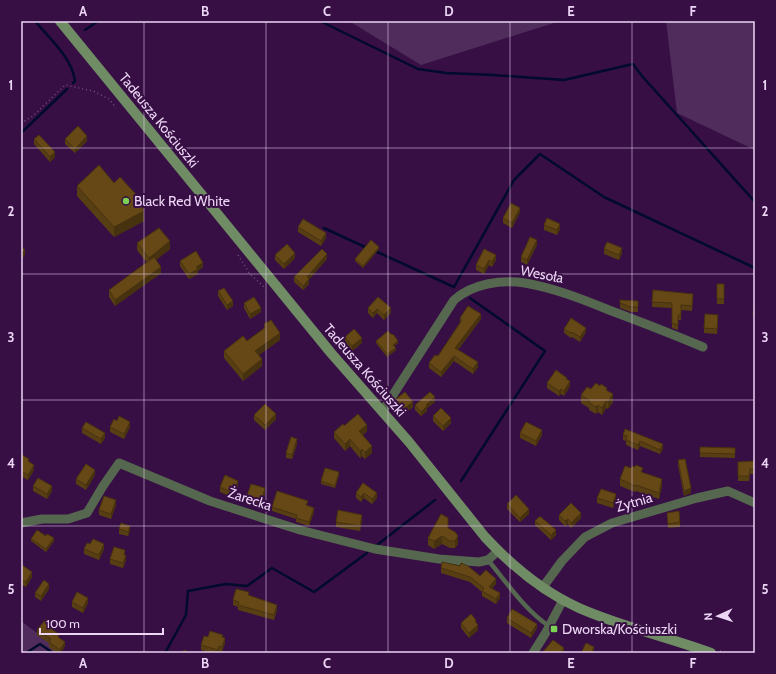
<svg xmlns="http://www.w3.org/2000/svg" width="776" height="674" viewBox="0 0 776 674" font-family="Cabin,sans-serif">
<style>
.green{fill:#4f2c5b}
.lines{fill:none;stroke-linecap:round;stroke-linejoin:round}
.stream{stroke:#000a2d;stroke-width:2.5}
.path{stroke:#724f7d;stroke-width:1.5;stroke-dasharray:1 3;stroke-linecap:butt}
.service{stroke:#55674f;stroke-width:4.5}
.minor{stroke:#55674f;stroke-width:9}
.secondary{stroke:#708c65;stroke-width:10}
.wall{fill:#583e13}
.shaded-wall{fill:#47320f}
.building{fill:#664816;stroke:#47320f}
.grid{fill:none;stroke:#ecd5f5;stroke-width:1;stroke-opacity:0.55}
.poi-dot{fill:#7cd155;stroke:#370f44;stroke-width:1.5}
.labels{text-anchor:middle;stroke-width:4;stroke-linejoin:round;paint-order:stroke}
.street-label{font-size:14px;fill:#ecd5f5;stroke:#370f44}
.poi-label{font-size:14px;fill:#ecd5f5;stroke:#370f44;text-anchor:start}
.neatline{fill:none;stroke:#ecd5f5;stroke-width:1.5}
.grid-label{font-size:13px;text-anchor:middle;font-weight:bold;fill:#ecd5f5}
</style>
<rect width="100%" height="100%" fill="#370f44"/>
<!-- green -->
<path class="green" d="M349,21H560L421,65Z
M666,21H755V150L677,113Z
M21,621L64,653H21Z"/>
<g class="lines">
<!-- stream -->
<path class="stream" d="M35,21C50,39 72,58 75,81L73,83
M320,21L418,69L446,73L493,75L564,80L633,64L642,76L755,202
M85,30L98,21
M21,133L67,89
M324,228L367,248
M375,251L454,287L514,180L540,154L604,197L755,268
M461,481L545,351L470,298
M377,545L435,500
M26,653L40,644L53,653
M165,653L186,615L188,591L226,584L247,586L272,568L314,592L367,553"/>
<!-- path -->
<path class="path" d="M21,123L33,116L65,85L93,91L109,99L116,108
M238,255L250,274L264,287
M720,651L726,653"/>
<!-- service -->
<path class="service" d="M488,560C507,583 525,610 549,626"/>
<!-- minor -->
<path class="minor" d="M382,412L454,300C472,284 501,279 525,283C554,288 582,299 609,310C641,322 672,334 703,347
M21,523L42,519H68L87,513L103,486L119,463L210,501L300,530L375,549L439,559L479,562L488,560L498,551
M543,587L562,561L585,537L612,523L697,498L728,491L755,503
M533,653L545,634L563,600"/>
<!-- secondary -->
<path class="secondary" d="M60,21L282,293L331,353L409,442L485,537C512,566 543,592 579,608C622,627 668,637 711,653"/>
</g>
<!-- wall -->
<path class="wall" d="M34,139L55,157L50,162L34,144Z
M65,139L87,141L75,153L65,144Z
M114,183L143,210L144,221L114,237L77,196V186Z
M520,212L512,228L503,223V218Z
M544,225L560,229L557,235L544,230Z
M298,227L326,238L321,246L298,232Z
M137,243L170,249L156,260L161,273L115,306L109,297V290L147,263L137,250Z
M537,245L527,265L521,262V257Z
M379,249L363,268L355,261V259Z
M484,249L496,260L492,267L489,265L484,274L476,270V265Z
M604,249L622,253L619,260L604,254Z
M275,255L295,258L284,269L275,260Z
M327,259L309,279V284L303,290L294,282V277Z
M180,261L203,267L198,271V274L189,279L180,266Z
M717,284H724V304H717Z
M653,290L693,299L692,311L681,310V320H678V330L672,328V308L652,307Z
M218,291L233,306L227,310L218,296Z
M378,297L391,313L384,320L377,313L373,318L368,313V308Z
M620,300L638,301V312H631L620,308Z
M244,303L261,312L250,319L244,308Z
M460,318L481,319L458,350L478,367L473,374L454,361L441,377L429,368V363L438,356L460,323Z
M718,320L717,334L704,333V328Z
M264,324L280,340L259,355L262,366L243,381L224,358V351L247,341L264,328Z
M564,329L586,332L580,342L572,337L571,338L564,333Z
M345,337L362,343L352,351L345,342Z
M376,341L398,343L394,346L396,350L387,357L376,343Z
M567,380L570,386L564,396L561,394L559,396L547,388V383Z
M591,389L607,390L613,402L608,409L606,408L602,415L598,412L596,414L589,410V408L581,403V395Z
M396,399L413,407L404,414L396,404Z
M435,402L427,408V411L421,416L415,410V405Z
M254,415L276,419L265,430L254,420Z
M433,416L451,423L443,431L433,421Z
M117,421L130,427L124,439L110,432V427Z
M344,426L367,431L363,435L372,453L365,459L362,456L360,458L350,446L345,451L334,438V432Z
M82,428L105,438L101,444L82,433Z
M520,433L542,435L536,446L520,438Z
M623,435L663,449L660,454L640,446L638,450L626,445V441L623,440Z
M297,444L292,459L286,458V453Z
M700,447L735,448V458L700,457Z
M21,456L29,462L34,470L28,480L21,476Z
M678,460L691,493L684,496L678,465Z
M755,461V474H750L749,481H738V462Z
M643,473L662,486L659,499L636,491L635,492L620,486V479Z
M95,475L86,490L76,484V479Z
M339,475L335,488L321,484V481Z
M363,483L377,498L372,504L364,498L361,502L356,498V493Z
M33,486L52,491L47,499L33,491Z
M238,486L233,498L220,492V487Z
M265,493L261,508L246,504V499Z
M597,498L616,499L613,508L597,503Z
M507,504L529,514L520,522L507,509Z
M116,505L111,519L99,515V510Z
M308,506L314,512L309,526L296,522V519L272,511V507Z
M667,513L680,522V527L668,528Z
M559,515L581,518L571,528L568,524L565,526L559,520Z
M362,520L360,531L336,527V522Z
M535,521L556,535L551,540L535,525Z
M448,528L458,544L455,548H450L442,544L434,549L428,545V538Z
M119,529L130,531L128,536L119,534Z
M46,536L54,541L46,552L31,541V539Z
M84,549H104L99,560L84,554Z
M125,555L126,560L123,568L110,564V559Z
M21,566L32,577L26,587L21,584Z
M441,568L480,576L496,584L492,588L500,598L496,604L482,596V592L470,582L441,573Z
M49,589L41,601L35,597V593Z
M249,595L277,610L274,620L238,610V607L233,605V600Z
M72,602L88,603L83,613L72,607Z
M507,618L537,628L531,638L507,623Z
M461,623H476L478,630L469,638L461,628Z
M51,627L50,628L59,638L65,646L61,653H57L49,647V643L37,635V630Z
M208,637H223L225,643L222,652L219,651L218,653H211L201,650V645Z"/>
<!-- shaded-wall -->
<path class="shaded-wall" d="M87,136V141L75,153V149Z
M55,152V157L50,162V157Z
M143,202L144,221L114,237V227L141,206Z
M520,208V212L512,228V223Z
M560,224V229L557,235V230Z
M326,233V238L321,246V241Z
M537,240V245L527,265V260Z
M170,241V249L149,265V258Z
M379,247V249L363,268V266Z
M622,248V253L619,260V255Z
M25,250V255L21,260V255Z
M295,253V258L284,269V264Z
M327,254V259L307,282V277Z
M496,255V260L492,267V262Z
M489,260V265L484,274V269Z
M203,263V267L198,271V274L189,279V274L196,267Z
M161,267V273L115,306V300Z
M309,279V284L303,290V286Z
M233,301V306L227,310V305Z
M261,308V312L250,319V314Z
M391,308V313L384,320V315Z
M377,309V313L373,318V313Z
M481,314V319L455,353V348Z
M586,328V332L580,342V337Z
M280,333V340L255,357V351Z
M362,338V343L352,351V346Z
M398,341V343L393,347V345Z
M396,348V350L387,357V354Z
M454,356V361L441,377V372Z
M262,359V366L243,381V374Z
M478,362V367L473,374V369Z
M570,381V386L564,396V391Z
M561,389V394L559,396V391Z
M613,394V402L608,409V402Z
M435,397V402L427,408V411L421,416V412L426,405Z
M606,401V408L602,415V408Z
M413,402V407L404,414V409Z
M598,405V412L596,414V407Z
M276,414V419L265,430V425Z
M451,418V423L443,431V426Z
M130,422V427L124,439V434Z
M367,425V431L359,438V431Z
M542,430V435L536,446V441Z
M105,433V438L101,444V439Z
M297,439V444L292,459V455Z
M350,439V446L345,451V444Z
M640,441V446L638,450V445Z
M663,444V449L660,454V450Z
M372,446V453L365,459V452Z
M362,449V456L360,458V451Z
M34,465V470L28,480V475Z
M95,470V475L86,490V485Z
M339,472V475L335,488V486Z
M662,479V486L659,499V493Z
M238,481V486L233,498V493Z
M52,486V491L47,499V494Z
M265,488V493L261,508V503Z
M691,488V493L684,496V491Z
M364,493V498L361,502V497Z
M377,493V498L372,504V499Z
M616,494V499L613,508V503Z
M116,500V505L111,519V514Z
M314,508V512L309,526V522Z
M529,509V514L520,522V518Z
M581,513V518L571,528V523Z
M362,515V520L360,531V526Z
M568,519V524L565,526V521Z
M130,526V531L128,536V532Z
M556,530V535L551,540V535Z
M442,536V544L434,549V541Z
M458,536V544L455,548V541Z
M54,538V541L46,552V549Z
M104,544V549L99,560V555Z
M126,555V560L123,568V563Z
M32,572V577L26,587V582Z
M496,579V584L489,592V587Z
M49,584V589L41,601V596Z
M500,593V598L496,604V599Z
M88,598V603L83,613V608Z
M277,605V610L274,620V615Z
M51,622V627L48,632V627Z
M537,624V628L531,638V633Z
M478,625V630L469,638V633Z
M225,638V643L222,652V647Z
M65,642V646L61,653H60V650Z
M219,646V651L218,653V650Z
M594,647V653H591Z
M564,648V653H560Z"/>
<!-- building -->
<path class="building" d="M78,126L87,136L75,149L65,139Z
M39,135L55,152L50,157L34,139Z
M99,165L114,183L120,177L143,202L141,206L144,211L114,227L77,186Z
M511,203L520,208L512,223L503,218Z
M547,218L560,224L557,230L544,225Z
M303,219L326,233L321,241L298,227Z
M159,228L170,241L149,258L137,243Z
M530,237L537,240L527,260L521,257Z
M371,240L379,247L363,266L355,259Z
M607,242L622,248L619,255L604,249Z
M287,244L295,253L284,264L275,255Z
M21,247L25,250L21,255Z
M322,249L327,254L307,277L309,279L303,286L294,277Z
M484,249L496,255L492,262L489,260L484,269L476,265Z
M196,251L203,263L196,267L198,269L189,274L180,261Z
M154,257L161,267L115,300L109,290Z
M717,284H724V299H717Z
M224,288L233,301L227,305L218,291Z
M653,290L693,294L692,306L681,305V315H678V325L672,323V303L652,302Z
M254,297L261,308L250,314L244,303Z
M378,297L391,308L384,315L377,309L373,313L368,308Z
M620,300L638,301V307H631L620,303Z
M755,303V315H753Z
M468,306L481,314L455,348L478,362L473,369L454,356L441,372L429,363L435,355L438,356L462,320L460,318Z
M705,314L718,315L717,329L704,328Z
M571,318L586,328L580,337L572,332L571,333L564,329Z
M271,320L280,333L255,351L262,359L243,374L224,351L243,336L247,341L266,327L264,324Z
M354,329L362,338L352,346L345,337Z
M388,331L392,335L393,334L398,341L393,345L396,348L387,354L376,341Z
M556,370L567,378L566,379L570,381L564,391L561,389L559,391L547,383Z
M596,383L600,386L601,384L607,388L606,390L613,394L608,402L606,401L602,408L598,405L596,407L589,403L590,401L581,395L587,387L591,389Z
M405,392L413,402L404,409L396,399Z
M430,392L435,397L426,405L427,406L421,412L415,405Z
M265,404L276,414L265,425L254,415Z
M441,408L451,418L443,426L433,416Z
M358,414L367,425L359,431L372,446L365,452L362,449L360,451L350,439L345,444L334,432L343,424L344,426Z
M119,416L130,422L124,434L110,427L114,419L117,421Z
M86,422L105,433L101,439L82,428Z
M526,422L542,430L536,441L520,433Z
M625,429L663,444L660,450L640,441L638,445L626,440L627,436L623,435Z
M291,437L297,439L292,455L286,453Z
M700,447L735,448V454L700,453Z
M22,455L29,459L28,461L34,465L28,475L21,471V456Z
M685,459L691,488L684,491L678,460Z
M755,461V469H750L749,476H738V462Z
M86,464L95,470L86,485L76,479Z
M636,465L643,468L641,472L662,479L659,493L636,485L635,486L620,479L625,466L631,468L632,466L635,467Z
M325,468L339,472L335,486L321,481Z
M225,475L238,481L233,493L220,487Z
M38,478L52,486L47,494L33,486Z
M363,483L377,493L372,499L364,493L361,497L356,493Z
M251,484L265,488L261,503L246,499Z
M601,489L616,494L613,503L597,498Z
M277,491L308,501L306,505L314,508L309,522L296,518L297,515L272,507Z
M516,495L529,509L520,518L507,504Z
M104,496L116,500L111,514L99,510Z
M571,503L581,513L571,523L568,519L565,521L559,515Z
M338,510L362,515L360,526L336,522Z
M679,511L680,522L668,524L667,513Z
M441,514L448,518V528L455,532L458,536L455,541H450L442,536L434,541L428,538Z
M539,517H541L556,530L551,535L535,521Z
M121,523L130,526L128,532L119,529Z
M37,530L46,536L47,534L54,538L46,549L31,539Z
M93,539L104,544L99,555L84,549L87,543L90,544Z
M114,547L125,550L124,555H126L123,563L110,559Z
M442,562L460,566L461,563L468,566L480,576L486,570L496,579L489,587L500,593L496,599L482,591L484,588L470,577L441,568Z
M22,565L32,572L26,582L21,579V566Z
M44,580L49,584L41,596L35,593Z
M236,589L249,592L248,595L277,605L274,615L238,605L239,602L233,600Z
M77,592L88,598L83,608L72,602Z
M512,609L537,624L531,633L507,618Z
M471,614L476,620L475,621L478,625L469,633L461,623Z
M46,619L51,622L48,627L59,634L58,637L65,642L60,650L49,642L51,639L37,630Z
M210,631L223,635L222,637L225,638L222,647L219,646L218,650L201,645L204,636L208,637Z
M553,640L564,648L560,653H542Z
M586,643L594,647L591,653H586L582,651Z
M184,650L190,653H182Z"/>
<!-- grid -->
<path class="grid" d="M144,21V653M266,21V653M388,21V653M510,21V653M632,21V653M21,148H755M21,274H755M21,400H755M21,526H755"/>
<!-- markers -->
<g class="poi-dot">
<circle cx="126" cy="201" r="4"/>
<rect x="550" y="625" width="8" height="8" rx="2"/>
</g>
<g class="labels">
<!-- street labels -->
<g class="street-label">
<text transform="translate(159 120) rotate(51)" y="5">Tadeusza Kościuszki</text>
<text transform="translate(542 274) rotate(11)" y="5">Wesoła</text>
<text transform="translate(365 370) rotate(49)" y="5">Tadeusza Kościuszki</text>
<text transform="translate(250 499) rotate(18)" y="5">Żarecka</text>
<text transform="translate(634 502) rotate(-16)" y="5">Żytnia</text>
</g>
<!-- poi labels -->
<g class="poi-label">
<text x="134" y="206">Black Red White</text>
<text x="562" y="634">Dworska/Kościuszki</text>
</g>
</g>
<!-- border -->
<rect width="776" height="674" fill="none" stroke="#370f44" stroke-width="44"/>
<!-- north arrow -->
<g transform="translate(718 616) rotate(267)" stroke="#370f44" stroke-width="3" paint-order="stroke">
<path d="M0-3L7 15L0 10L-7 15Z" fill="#ecd5f5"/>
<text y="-6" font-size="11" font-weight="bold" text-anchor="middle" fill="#ecd5f5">N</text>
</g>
<!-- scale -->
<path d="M40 628v6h123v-6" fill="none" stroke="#ecd5f5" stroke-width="2"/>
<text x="46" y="628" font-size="12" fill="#ecd5f5" stroke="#370f44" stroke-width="3" paint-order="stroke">100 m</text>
<rect x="22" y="22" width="732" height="630" class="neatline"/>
<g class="grid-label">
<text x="83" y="16">A</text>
<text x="205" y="16">B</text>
<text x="327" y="16">C</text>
<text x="449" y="16">D</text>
<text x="571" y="16">E</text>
<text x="693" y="16">F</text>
<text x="11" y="90">1</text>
<text x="765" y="90">1</text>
<text x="11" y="216">2</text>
<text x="765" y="216">2</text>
<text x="11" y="342">3</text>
<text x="765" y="342">3</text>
<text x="11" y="468">4</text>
<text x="765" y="468">4</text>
<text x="11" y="594">5</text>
<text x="765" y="594">5</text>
<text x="83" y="668">A</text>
<text x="205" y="668">B</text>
<text x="327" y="668">C</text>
<text x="449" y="668">D</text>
<text x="571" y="668">E</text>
<text x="693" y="668">F</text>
</g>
</svg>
